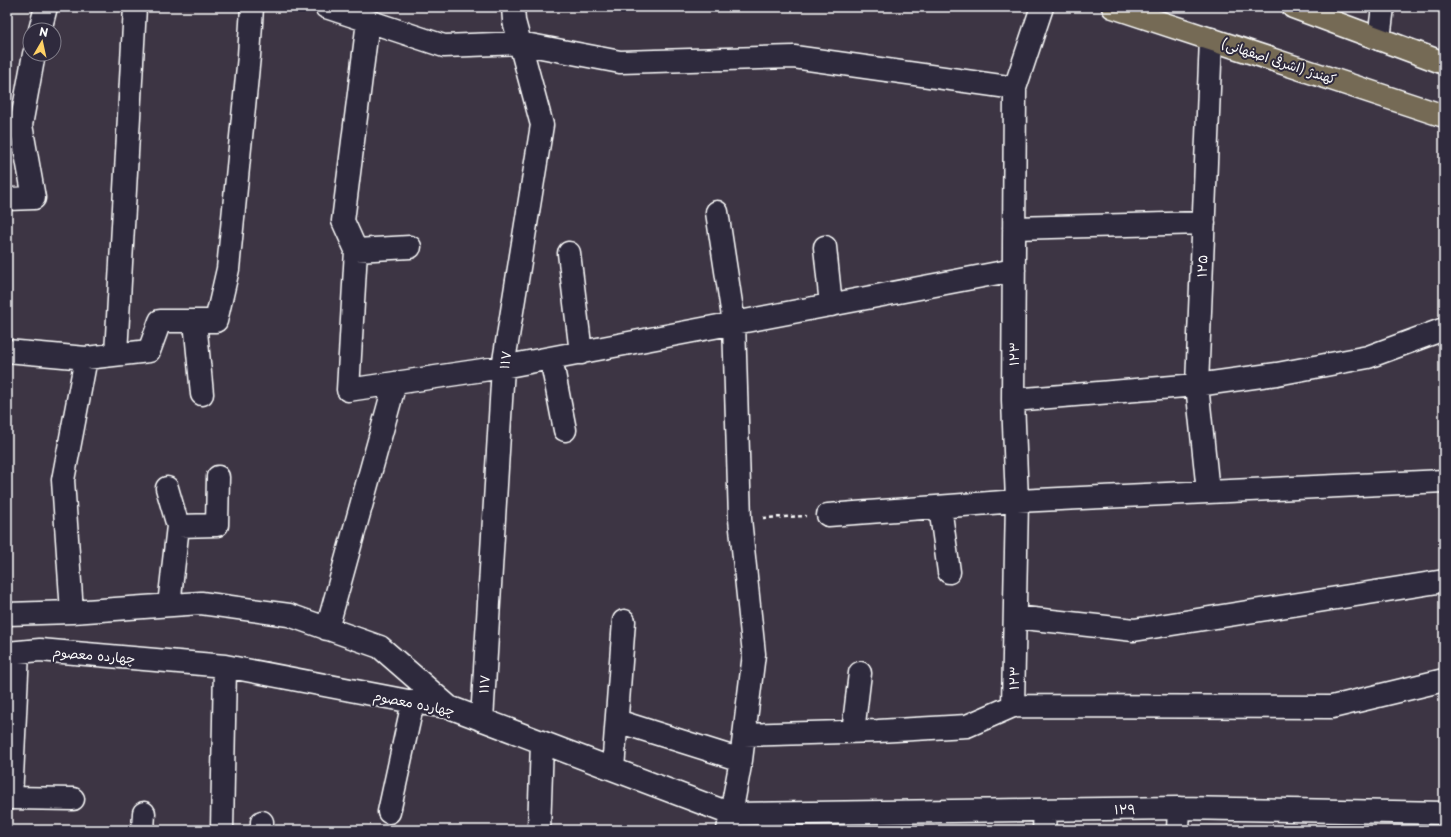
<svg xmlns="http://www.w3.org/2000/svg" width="1451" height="837" viewBox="0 0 1451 837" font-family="'Playpen Sans','Playpen Sans Arabic',sans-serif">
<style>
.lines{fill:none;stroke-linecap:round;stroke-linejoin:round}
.street-casing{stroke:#fff;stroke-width:25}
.primary-casing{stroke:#fff;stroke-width:25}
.path{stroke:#fff;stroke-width:2.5;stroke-dasharray:4 3;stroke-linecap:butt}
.street{stroke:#2f2a3d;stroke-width:22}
.primary{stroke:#756b55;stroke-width:22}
.labels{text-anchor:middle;stroke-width:4;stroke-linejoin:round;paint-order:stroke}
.street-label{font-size:13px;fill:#fff;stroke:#2f2a3d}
</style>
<rect width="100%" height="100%" fill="#3d3544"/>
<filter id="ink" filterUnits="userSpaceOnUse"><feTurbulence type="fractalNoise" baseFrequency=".025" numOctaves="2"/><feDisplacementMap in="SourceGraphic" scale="8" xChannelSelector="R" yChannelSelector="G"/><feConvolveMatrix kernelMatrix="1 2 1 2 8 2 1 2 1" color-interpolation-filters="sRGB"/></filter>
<g filter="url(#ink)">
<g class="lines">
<!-- street casing -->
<g class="street-casing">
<path id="street" d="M326,7L444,46L520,43L620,62L794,57L1015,88
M368,21L343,221L356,250L348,390L503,367L1014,270
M40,30L46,7
M1379,39L1383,7
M7,199L34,198L21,125L34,54
M717,212L734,323L740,519L754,654L741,760L728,830
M1014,228L1204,223
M825,247L831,305
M356,250L410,247
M569,253L581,353
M195,321L202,394
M7,351L86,358L149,351L160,321H216L228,269L249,56L252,7
M116,354L135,7
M551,358L565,430
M1013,400L1197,385L1277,374L1368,357L1444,329
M167,488L178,526L169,605
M1208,492L1197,385L1211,39
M940,507L949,572
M828,515L1017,501L1444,481
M178,526L217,525L218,477
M72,612L63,480L86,358
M7,614L72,612L201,603L289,615L380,647L449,707
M1015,617L1134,630L1444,581
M327,629L395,383
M18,652L11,798L73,799
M7,653L40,650L225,666L413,702L449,707L731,814L1179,808L1444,813
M1013,706L1017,501L1013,400L1015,88L1042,7
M482,720L503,367L542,125L514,21L513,7
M617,721L741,760
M853,732L860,673
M744,735L878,731L967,726L1013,706L1332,707L1444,680
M613,769L624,621
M389,812L413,702
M143,830L144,813
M222,830L225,666
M262,830V822
M539,830L542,743
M1044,830L1045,810
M1178,830L1179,808"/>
</g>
<!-- primary casing -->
<g class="primary-casing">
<path id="primary" d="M1113,7L1444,116
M1293,7L1444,63"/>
</g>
<!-- path -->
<path class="path" d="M763,518L806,516"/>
<!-- street -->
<use href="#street" class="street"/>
<!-- primary -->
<use href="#primary" class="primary"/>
</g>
</g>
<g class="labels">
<!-- street labels -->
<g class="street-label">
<text transform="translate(1279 61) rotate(18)" y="5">کهندژ (اشرفی اصفهانی)</text>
<text transform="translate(1202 266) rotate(-88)" y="5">۱۲۵</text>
<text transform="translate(1014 354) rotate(-90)" y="5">۱۲۳</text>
<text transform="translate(505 360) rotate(-83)" y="5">۱۱۷</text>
<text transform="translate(94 655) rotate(5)" y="5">چهارده معصوم</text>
<text transform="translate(1014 678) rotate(-89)" y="5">۱۲۳</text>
<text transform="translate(484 684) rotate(-86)" y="5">۱۱۷</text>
<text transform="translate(414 703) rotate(11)" y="5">چهارده معصوم</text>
<text transform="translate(1125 809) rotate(-1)" y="5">۱۲۹</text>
</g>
</g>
<!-- margin -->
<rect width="1451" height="837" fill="none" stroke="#2f2a3d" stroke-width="24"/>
<rect x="12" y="12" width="1427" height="813" fill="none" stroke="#fff" stroke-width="1.5" filter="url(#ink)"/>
<!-- north arrow -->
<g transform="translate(42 42) rotate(9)"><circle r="19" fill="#2f2a3d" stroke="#827f8b"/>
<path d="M0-3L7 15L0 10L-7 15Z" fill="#ffd166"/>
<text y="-6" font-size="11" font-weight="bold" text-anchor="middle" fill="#ffffff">N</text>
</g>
</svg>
